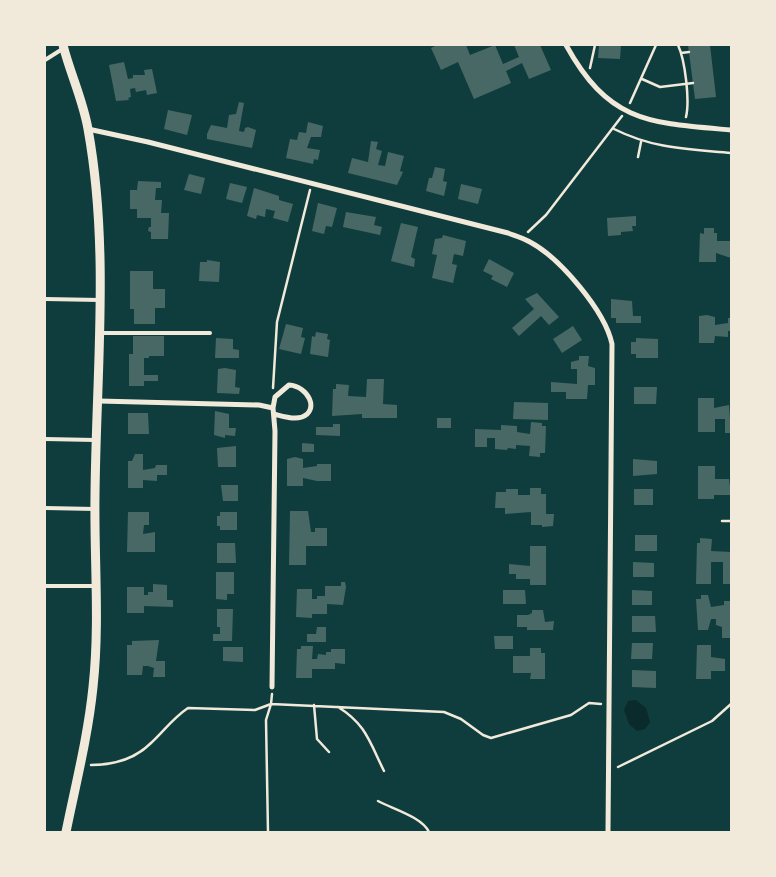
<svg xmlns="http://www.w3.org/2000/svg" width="776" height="877" viewBox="0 0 776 877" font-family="Montserrat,sans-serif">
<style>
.water{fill:#0a2a2b}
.building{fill:#486865}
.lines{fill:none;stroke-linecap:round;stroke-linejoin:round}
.path{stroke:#f1e9da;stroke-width:2.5}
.service{stroke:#f1e9da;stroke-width:4}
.minor{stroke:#f1e9da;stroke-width:5}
.tertiary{stroke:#f1e9da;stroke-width:9}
</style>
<rect width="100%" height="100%" fill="#0f3d3e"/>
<!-- water -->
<path class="water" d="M636,700L646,708L650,722L645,729L637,731L629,724L624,710L628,701Z"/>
<!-- building -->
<path class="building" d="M437,45H466L470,55L495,45L503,64L519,57L514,45H540L551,70L529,79L522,63L506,71L511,83L474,99L458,62L441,70L431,48Z
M599,45H621L620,59L598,58Z
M688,45H710L716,97L695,99Z
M124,62L128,79L133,78V75H145L144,70L152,69L157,93L147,95L146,90L136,92L135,88L130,89L131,97L128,98L129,100L116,101L109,65Z
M239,102L244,103L239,131L244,132L245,128L248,127L256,130L252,148L207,139V134L211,125L227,128L229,115L236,114Z
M168,110L192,115L187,135L164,129Z
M308,122L323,126L321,137H311L307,148L320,150L318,160L314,159L313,164L286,158L290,139L297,140L299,132L306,133Z
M371,141L378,142L376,149L382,151L378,165L385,166L388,152L404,156L400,171L403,172L397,185L348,173L352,158L368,162Z
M435,167L445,169L443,181L447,182L444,196L426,191L429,178H432Z
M189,174L205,178L201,194L184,190Z
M138,181L161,182V188H156L155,200H162L161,213H169L168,239H151V232L148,231L149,227H151V218H137V209H130V190H137Z
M230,183L247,187L242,203L226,199Z
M461,184L482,189L478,204L458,199Z
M254,188L279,196V200L293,204L288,222L273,218L275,211L266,209L265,217L257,215L256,219L247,216Z
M318,203L337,208L332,227L326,226L324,234L312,231Z
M346,212L376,217L374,225L382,227L380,235L343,227Z
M636,216V226H632L633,231L621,232V235L608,236L607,218Z
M401,223L418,227L411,257L415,259L414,267L391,261Z
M704,228H714V233H717V241H731V258L716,253V262H699L700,233L704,234Z
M443,235L466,241L463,256L454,254L452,264L457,265L453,283L432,278L437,255L432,254L435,239L442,238Z
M489,259L514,273L507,287L491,279L493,276L483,271Z
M207,260L220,262L219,282L199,281L200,262H207Z
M130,271H153V289H165V308H155V324H134V309H130Z
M537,293L559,317L549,325L541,316L519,336L512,328L534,309L525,299Z
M611,299L632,301L633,316H641V323H616V318H611Z
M707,315L715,317V325L728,323V318H731V331H728V337L715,336L714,343H699V316Z
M286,324L303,328L301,337L305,338L301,354L279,349Z
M573,326L582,340L562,353L553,339Z
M316,332L328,334L327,339L330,340L328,357L310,354L312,336L315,337Z
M133,336H164V356H149V358H144V375H158V381H144V386H129V354H133Z
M216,338L233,339V349L239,350V358H215Z
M636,338L658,339V358H636V354H631V342H636Z
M579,356H589L588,366L595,368V385H588L587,399H566V392H551V382L577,384V369H571V362L579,360Z
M225,368L236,370L235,387L240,388L239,394L217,393L218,369Z
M367,379H384L383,404L397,405V418H362V414L332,416L333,389H336V384L349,385L348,396L366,397Z
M634,387H657L656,404H634Z
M698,398H714V408L729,405L731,433H725V419H715V432H698Z
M514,402L548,403V420L513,419Z
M215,411L229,414V428H236L235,436L225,435V438L214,435Z
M128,413H148L149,434H128Z
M437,418H451V428H437Z
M531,422L542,423V426H546L545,453H540V457L529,456L530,446L516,445V449L508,448L507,450L495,449V438H487V447H475V429L501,430V425L517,426V432L530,434Z
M333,424H340V436L316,435V427H333Z
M302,443L314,444V452H302Z
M236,446V467H218L217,448Z
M135,454H143V470L155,468L156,465H167V475H157V481L143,480V488H128V461H132Z
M295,457L303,459V468L317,466V464H331V481H317L303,478V486H287V459Z
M633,459L657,461V474L633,476Z
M698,466H715V479H729L731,495H714V499H698Z
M221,485H238V501H223Z
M530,488H541V494H546V514H554L553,526L542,527V525H531V512L505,514V508H495L496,492H506V489H518V495H530Z
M634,489H653V505H634Z
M290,511H308L311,532H315V528H327V546H306V565H289Z
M128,512H149V525H144L143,534L155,532V552H127Z
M220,512H237V530H220V526H217V516H220Z
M635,535H657V551H635Z
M700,538L712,539L711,551L731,552V584H723V562H711V584H696L697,543H700Z
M217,543H235L236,563H217Z
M530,546H546V585H530V579H516V574H509V564L530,566Z
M633,562L654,563V577H633Z
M216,572H234V594H227V600L216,599Z
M341,582H345L346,587L343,605L327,604V614H312V618L296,617L297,589H312V599H317V596H325V586H341Z
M153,584L167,585V600H173V607L144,606V613H127V587H144V595H148V592H153Z
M503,590H525L526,604H503Z
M632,590L652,591V605H632Z
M701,595H708L711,607L724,605V601H731V638H722V627L716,625V619H711L708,630H698L696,599H701Z
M217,609H233L232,641H213V634H220V627H217Z
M532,610H543L545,622L554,621L553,630H527V627H517V615H528L532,613Z
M632,616H655L656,632H632Z
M317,627H326V642H307V634H316Z
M494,636H513V649H495Z
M159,640L156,661H165V677H153L154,668L148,666H143L142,675H127V645H132V641Z
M632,643H653L652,659H631Z
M697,645H711V657L725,659V671H711V679H696Z
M301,646H313L312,659H317L318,654L326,655V652H331V649H345V664L335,663V669H312V678H296L297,649H301Z
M223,647H243V662L223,661Z
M530,648H541V653H545V679H530L531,673H513V656H530Z
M632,670L656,671V688L632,687Z"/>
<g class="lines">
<!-- path -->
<path class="path" d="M678,45C685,60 690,100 686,117
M681,53L689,52
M590,68L595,45
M642,79L660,87L693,83
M630,103L656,45
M614,129C654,149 688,149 731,153
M638,157L641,142
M528,232L546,215L622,116
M273,388L277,322L310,190
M722,521H731
M314,705L317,739L329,752
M338,707C366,724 370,743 384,771
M91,765C113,765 135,759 151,743C164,731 173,718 188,708L255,710L271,704L272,694
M618,767L712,721L731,704
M378,801C393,809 422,817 429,832
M268,832L266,720L271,704L444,712L461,719L483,735L491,738L571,715L589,703L601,704"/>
<!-- service -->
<path class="service" d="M45,60L64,48
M45,299L100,300
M99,333H210
M45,439L95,440
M45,508L95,509
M45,586H95"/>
<!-- minor -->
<path class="minor" d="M566,45C609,123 649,123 731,130
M88,129L148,142L508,233C516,236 523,238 530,242C560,258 605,311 612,344L608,832
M99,401L259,405L273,408L275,431L272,687
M273,408L275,397L289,385C308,386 320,410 302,417C293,420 282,416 274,414"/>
<!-- tertiary -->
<path class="tertiary" d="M63,45C70,73 83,100 88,129C110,250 96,374 95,496C94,559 100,623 93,687C88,736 76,783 66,832"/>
</g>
<!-- border -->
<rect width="776" height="877" fill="none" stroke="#f1e9da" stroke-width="92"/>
</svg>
